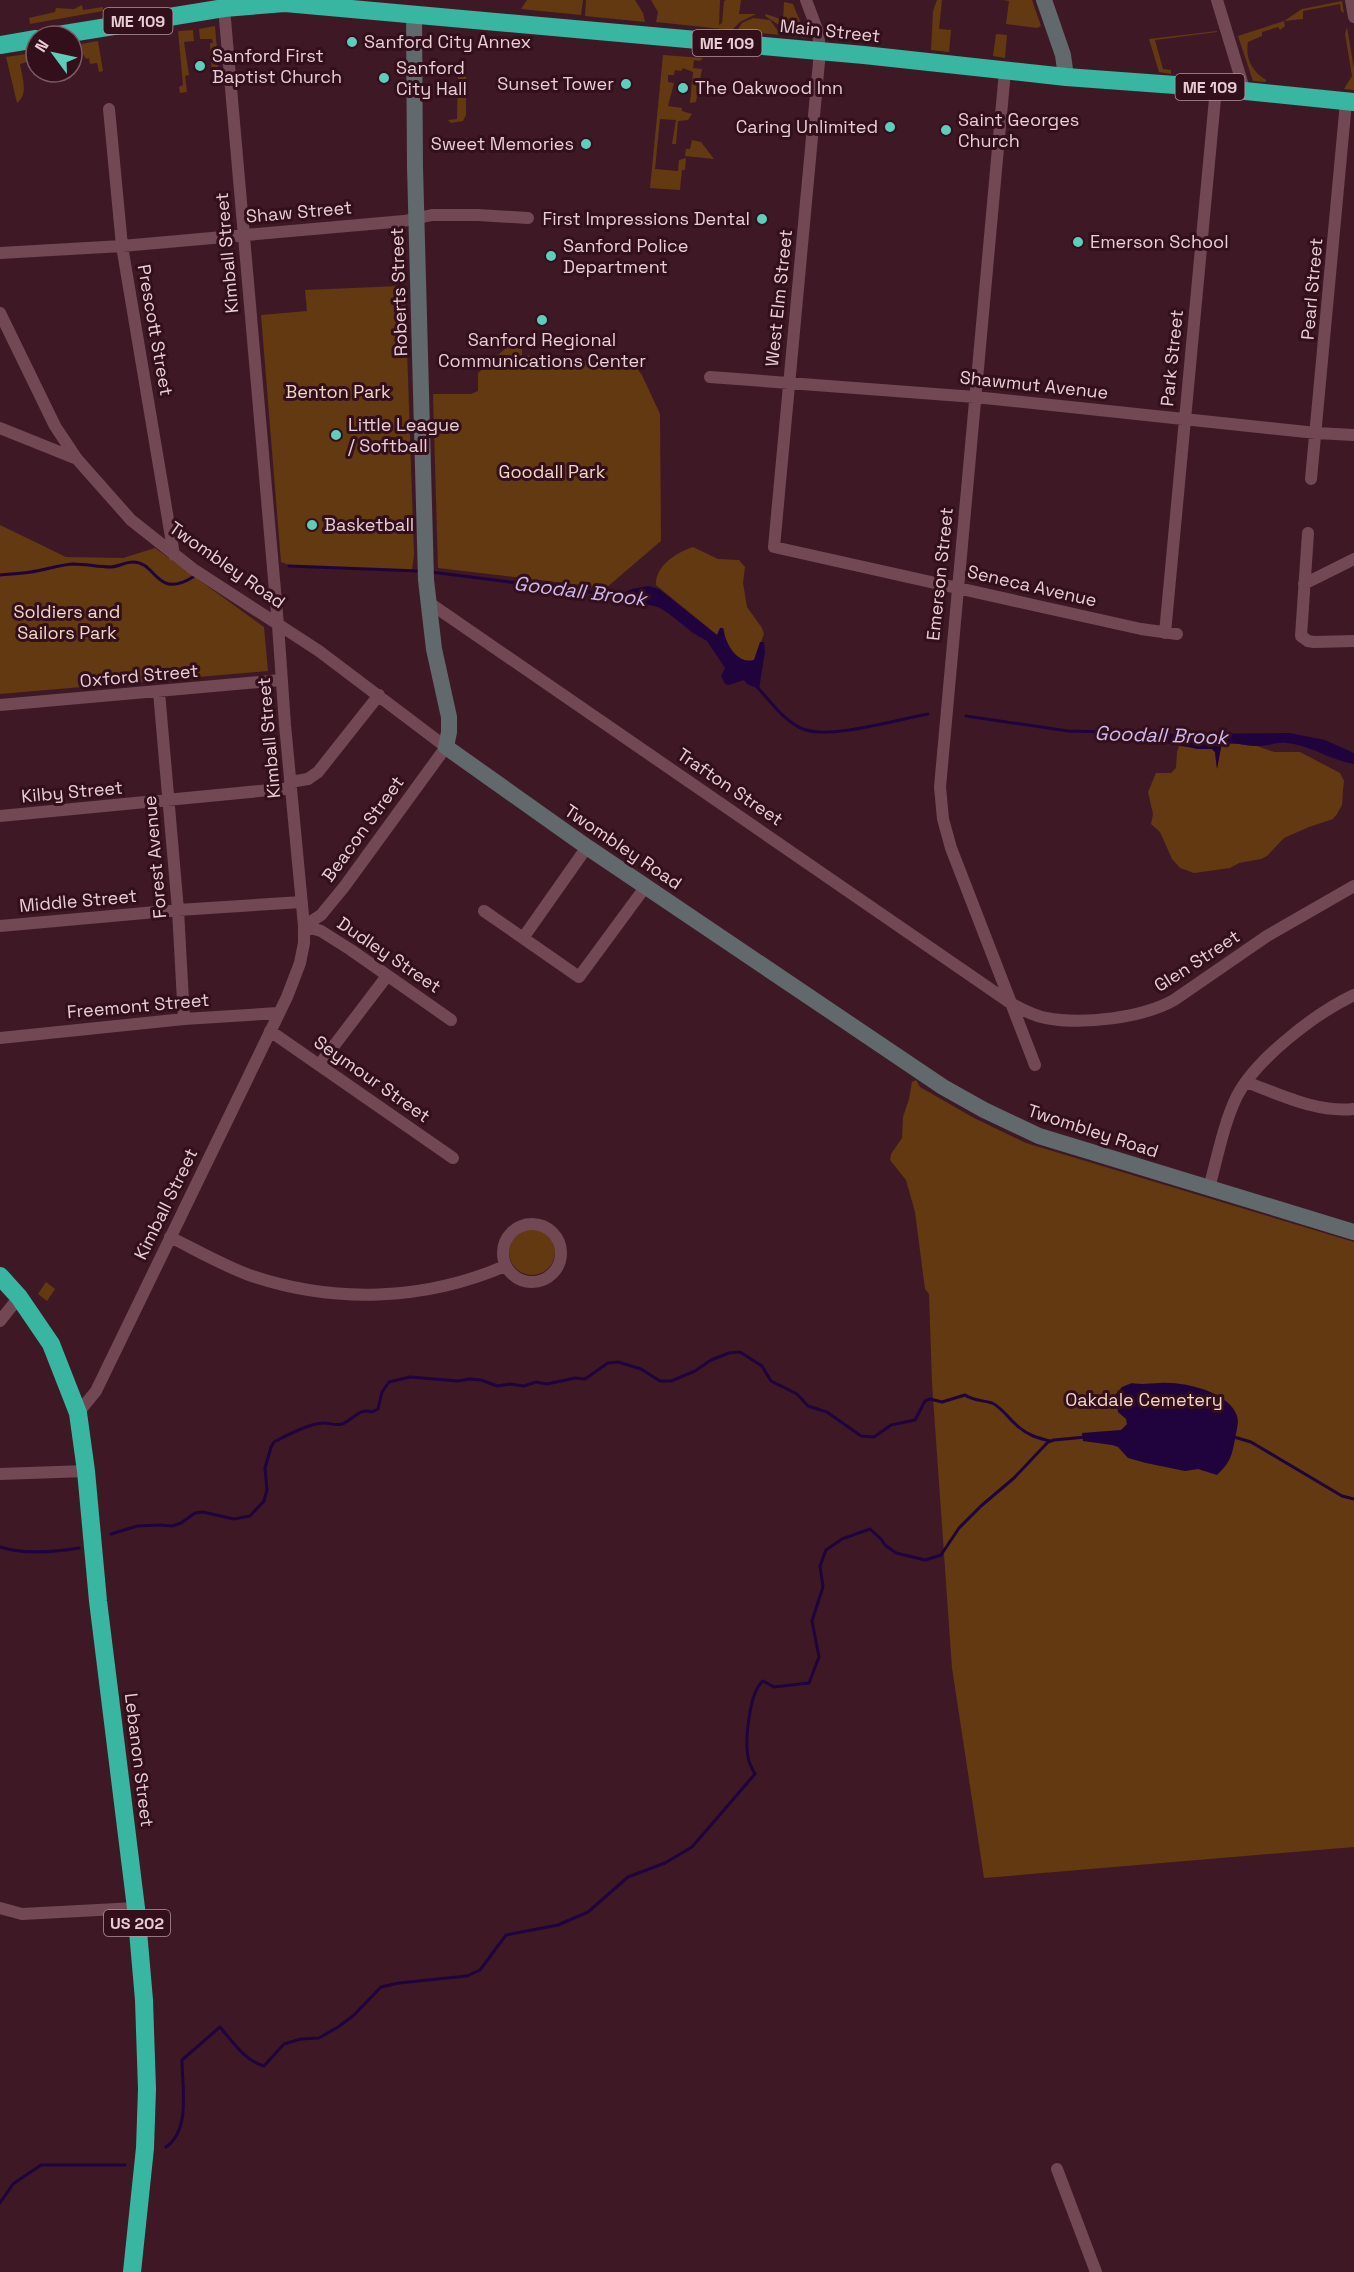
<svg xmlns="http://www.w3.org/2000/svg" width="1354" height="2272" viewBox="0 0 1354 2272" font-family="'Space Grotesk',sans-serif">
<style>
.green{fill:#623911}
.water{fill:#20033d}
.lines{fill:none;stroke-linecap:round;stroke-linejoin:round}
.stream{stroke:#20033d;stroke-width:3}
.street{stroke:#724855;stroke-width:12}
.secondary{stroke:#61696c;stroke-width:16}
.highway{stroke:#38b6a2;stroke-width:18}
.poi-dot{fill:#5cceba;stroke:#330f1c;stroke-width:2}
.labels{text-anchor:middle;stroke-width:6;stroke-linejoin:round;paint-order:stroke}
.shield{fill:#330f1c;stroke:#b1949d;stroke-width:1.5}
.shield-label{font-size:16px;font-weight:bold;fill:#e7cdd4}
.street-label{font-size:18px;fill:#e7cdd4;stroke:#330f1c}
.poi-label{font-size:18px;fill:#e7cdd4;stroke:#330f1c;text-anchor:start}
.park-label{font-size:18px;fill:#f0d6c2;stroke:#330f1c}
.water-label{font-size:20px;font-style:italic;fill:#cbb8ef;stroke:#330f1c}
</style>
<rect width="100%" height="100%" fill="#3e1925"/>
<!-- green -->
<path class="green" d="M527,0H583L581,15L521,9Z
M586,0H635L643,13L645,22L585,16Z
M651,0H720L719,25L722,23L724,1L726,0H741L739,14H756L740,22L732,30L656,22L658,12Z
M937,0H942L939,29L951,30L949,52L931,50L933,11Z
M1003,0H1032L1041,26L1037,28L1006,24L1009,1Z
M1342,1L1344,13L1341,11L1340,4L1303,11V19L1284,21L1285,26L1280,30L1278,27L1262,32V36L1248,42C1245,59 1252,71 1266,80V82L1253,81L1238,36L1284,21L1302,9Z
M784,2L793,4L807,38L785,35L779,25L765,16L766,14L783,20Z
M82,5L83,10L103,7V11L30,24L29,18L55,12L56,8L74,9Z
M753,18L770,20L781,35L737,31L742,23Z
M215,26L219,75L212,76L210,43H213L212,39H200L199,29Z
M1347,27L1354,69V90L1344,89L1352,76L1345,34Z
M193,30L194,41L184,42L189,75L185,76L187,92L180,93L179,87L183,85L178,31Z
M1217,31V32L1155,40L1163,69L1171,70V74L1159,72L1149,39Z
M996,34L1007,35L1005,58L993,56Z
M98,41L103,71L99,72L97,63L90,64L89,58L86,59L83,54L81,44Z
M26,54L27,62L20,64C22,77 29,94 17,103L6,57Z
M663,55L703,58L700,61L694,60L693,68L702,69L696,102L690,103L693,72L683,68L681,71L675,70L674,75H668V82L674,83L668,106L682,108V111L692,114L688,120L678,121L676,144H672L676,120L660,119L655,169L678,171L679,160L686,158L685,170H682L680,190L650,188Z
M458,74H466V115L463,121L451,123L448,120L457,119Z
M692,140L701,142L714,159L685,156L686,149H690Z
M400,286L405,290L414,555L412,570L295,567L281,562L261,315L307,311L305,290Z
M507,347L522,348V355L628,364L629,358L642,375L660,414L661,541L606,588L438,568L433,394H471L478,391V373Z
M0,525L66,557L123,558L155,548L264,627L268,671L0,694Z
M693,547L718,559L739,560L745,567L743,583L747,607L762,628L764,634L754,660C738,665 724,643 724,629L719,630L717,635L656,585C655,566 677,552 693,547Z
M1230,743L1257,746L1274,752H1300L1340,773L1344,781L1343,790L1342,805L1337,814L1333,819L1309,827L1284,838L1267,856L1261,859L1239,863L1230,868L1194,873L1180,868L1172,859L1160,832L1151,824L1153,814L1148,792L1156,773H1171L1176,768L1177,752L1179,746L1212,749L1215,752L1217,768L1221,747Z
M916,1080L920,1087L974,1118L1026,1143L1354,1242V1847L984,1878L952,1668L932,1383L929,1294L925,1289L915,1212L906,1180L890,1160L891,1154L902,1138L903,1117L909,1099L912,1082Z
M509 1252a23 23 0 1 1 46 0a23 23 0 1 1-46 0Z
M46,1282L55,1289L47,1301L38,1294Z"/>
<!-- water -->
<path class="water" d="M648,586L659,589L717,635L720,628H723C725,642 736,665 754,660L760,642H764L765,652L759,689L747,684L744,680L729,685L725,684L721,676L725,668L707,641L693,633L668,613L658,607L628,600L619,595L632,589Z
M1124,729L1174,734L1290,733L1325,740L1354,753V764C1330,760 1310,745 1286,743C1277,742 1267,746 1258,746C1244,747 1234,739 1221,747L1217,769L1215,752L1212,749H1197L1174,744L1123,739L1106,731Z
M1132,1383C1143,1385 1150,1383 1160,1383C1183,1381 1230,1392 1237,1416C1239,1421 1237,1428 1236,1434C1232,1454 1232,1461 1217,1475L1198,1469L1185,1471L1146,1463L1128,1458L1118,1447L1112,1445L1083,1441L1082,1433L1121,1430L1127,1424L1126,1419L1118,1412L1116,1394L1122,1387Z"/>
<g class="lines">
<!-- stream -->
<path class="stream" d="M289,566L419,571
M431,572L621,596
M0,575C8,574 15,574 23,573C40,572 56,565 73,564C86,564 98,567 110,567C118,567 125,562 133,562C157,562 156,600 193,577
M758,688C771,702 785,722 803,729C830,740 899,719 928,714
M966,716L1068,731L1107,732
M1234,1437L1251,1442L1342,1496L1354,1499
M111,1534L137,1526L161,1525L172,1526L181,1523L195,1513L203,1512L234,1519L250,1516L264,1501L267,1490L265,1468L271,1447L274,1442C285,1436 311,1423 323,1423C330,1423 336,1426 342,1424C353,1420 360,1407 372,1412L378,1409L382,1392L389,1382L410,1377L458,1381L470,1379L481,1380L497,1386L510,1384L524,1386L536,1382L547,1384L575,1378L585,1379L608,1363L618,1362L641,1369L660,1381H671L695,1371L711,1360L729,1353L740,1352L762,1366L771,1381L797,1394L808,1406L827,1412L861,1436L874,1437L891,1425L915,1420L925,1401L930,1399L942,1402L965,1395C974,1401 982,1400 992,1403C1003,1408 1010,1421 1020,1428C1029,1436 1039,1438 1050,1441
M0,1547C25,1555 54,1552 79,1548
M166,2147C191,2130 182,2087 182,2060L220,2027C232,2041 245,2061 264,2066L284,2044L301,2039L319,2038L338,2027L353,2016L381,1987L399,1983L467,1976L480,1970L506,1935L558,1925L588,1912L628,1877L665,1863L692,1847L755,1774C753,1770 750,1765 749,1761C744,1744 749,1692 763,1681L774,1687L809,1683L819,1657L812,1621L823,1587L820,1566L826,1550L842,1539L870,1529L881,1539L885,1545L896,1553L925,1560L941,1555L959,1528L981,1506L1014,1478L1048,1442L1054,1440L1086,1437
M0,2203L13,2184L41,2165H125"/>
<!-- street -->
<path class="street" d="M806,0L818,32L820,51L774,547L1141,629L1177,634
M1217,0L1245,92
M1351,0L1354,17
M1005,71L940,787L943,819L951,848L1035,1065
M109,109L122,246L174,555
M0,253L122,246L404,221L432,215H478L528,218
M0,313L55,426L77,459L131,520L193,569L319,651L446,747L344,887L321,915L304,926
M710,377L975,397L1316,433L1354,435
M0,428L77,459
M1311,479L1346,102
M1308,533L1301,636L1308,641L1314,642L1354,641
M1304,584L1354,559
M428,602L1012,1004C1023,1010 1034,1016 1046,1018C1083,1025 1142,1018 1174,1000L1267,936L1354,886
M1165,633L1216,88
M159,692L178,910L184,1019
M0,705L281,680
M290,782L308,779L318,772L379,695
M0,816L291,788
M484,911L579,977L646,886
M0,926L178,910L302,902
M304,926L321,931L351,950L451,1020
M523,938L587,847
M270,1031L453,1158
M0,1038L184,1019L278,1013
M320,1064L387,976
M1246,1082C1281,1095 1317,1113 1354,1109
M1209,1188C1217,1159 1224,1122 1237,1096C1257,1058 1316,1013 1354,995
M503 1253a29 29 0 1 1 58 0a29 29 0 1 1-58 0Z
M170,1237C196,1250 222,1265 249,1275C333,1304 424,1301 505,1266
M0,1321L19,1297
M78,1413L96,1391L287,997L300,963L304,943V926L285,725L278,625L224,8
M0,1474L86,1471
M0,1908L22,1914L136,1908
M1057,2169L1096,2272"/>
<!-- secondary -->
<path class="secondary" d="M1044,0L1063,55L1066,77
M414,14L415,167L426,580L434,649L449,717V732L446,747L587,847L943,1087L984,1110L1039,1136L1354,1232"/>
<!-- highway -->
<path class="highway" d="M52,36L224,8L285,3L864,55L1066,77L1216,88L1354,102
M0,45L36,39
M0,1276L19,1297L51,1344L78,1413L86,1471L98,1601L136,1908L144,2000L147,2089L145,2148L132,2272"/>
</g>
<!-- markers -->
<g class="poi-dot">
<circle cx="352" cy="42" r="6"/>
<circle cx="200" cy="66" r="6"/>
<circle cx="384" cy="78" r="6"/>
<circle cx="626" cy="84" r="6"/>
<circle cx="683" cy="88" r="6"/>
<circle cx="890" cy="127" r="6"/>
<circle cx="946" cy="130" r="6"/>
<circle cx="586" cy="144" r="6"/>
<circle cx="762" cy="219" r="6"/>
<circle cx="1078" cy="242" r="6"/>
<circle cx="551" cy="256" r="6"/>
<circle cx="542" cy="320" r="6"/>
<circle cx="336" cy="435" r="6"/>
<circle cx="312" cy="525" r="6"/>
</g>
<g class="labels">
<!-- shield labels -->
<g class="shield">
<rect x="103.5" y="8" width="69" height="26" rx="4.5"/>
<rect x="692.5" y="30" width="69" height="26" rx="4.5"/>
<rect x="1175.5" y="74" width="69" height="26" rx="4.5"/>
<rect x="104" y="1910" width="66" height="26" rx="4.5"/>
</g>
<g class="shield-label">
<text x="138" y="27">ME 109</text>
<text x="727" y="49">ME 109</text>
<text x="1210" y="93">ME 109</text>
<text x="137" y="1929">US 202</text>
</g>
<!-- street labels -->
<g class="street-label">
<text transform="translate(830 31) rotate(6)" y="6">Main Street</text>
<text transform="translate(299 212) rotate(-5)" y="6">Shaw Street</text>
<text transform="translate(227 253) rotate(-95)" y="6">Kimball Street</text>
<text transform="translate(1312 289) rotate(-85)" y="6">Pearl Street</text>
<text transform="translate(399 292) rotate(-92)" y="6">Roberts Street</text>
<text transform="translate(779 298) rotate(-84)" y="6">West Elm Street</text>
<text transform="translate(155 330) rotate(80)" y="6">Prescott Street</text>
<text transform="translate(1172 358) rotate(-84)" y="6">Park Street</text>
<text transform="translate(1034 385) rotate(6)" y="6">Shawmut Avenue</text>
<text transform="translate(227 565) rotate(35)" y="6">Twombley Road</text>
<text transform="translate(940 574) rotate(-84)" y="6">Emerson Street</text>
<text transform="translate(1032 586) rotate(13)" y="6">Seneca Avenue</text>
<text transform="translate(139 676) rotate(-5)" y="6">Oxford Street</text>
<text transform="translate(269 738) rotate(-95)" y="6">Kimball Street</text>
<text transform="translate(730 787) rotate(34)" y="6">Trafton Street</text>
<text transform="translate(72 792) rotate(-5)" y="6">Kilby Street</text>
<text transform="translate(363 829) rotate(-54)" y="6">Beacon Street</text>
<text transform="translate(623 847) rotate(34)" y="6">Twombley Road</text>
<text transform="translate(155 857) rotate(-95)" y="6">Forest Avenue</text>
<text transform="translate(78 901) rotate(-5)" y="6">Middle Street</text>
<text transform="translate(389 955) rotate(34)" y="6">Dudley Street</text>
<text transform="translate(1197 961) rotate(-33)" y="6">Glen Street</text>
<text transform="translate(138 1006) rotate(-5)" y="6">Freemont Street</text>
<text transform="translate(372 1079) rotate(35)" y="6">Seymour Street</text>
<text transform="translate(1093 1131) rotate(18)" y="6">Twombley Road</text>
<text transform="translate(166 1204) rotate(-64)" y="6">Kimball Street</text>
<text transform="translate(139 1760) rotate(83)" y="6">Lebanon Street</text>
</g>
<!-- poi labels -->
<g class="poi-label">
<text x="364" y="48">Sanford City Annex</text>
<text x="212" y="62">Sanford First<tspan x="212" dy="21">Baptist Church</tspan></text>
<text x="396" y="74">Sanford<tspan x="396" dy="21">City Hall</tspan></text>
<text x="614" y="90" text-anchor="end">Sunset Tower</text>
<text x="695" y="94">The Oakwood Inn</text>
<text x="958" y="126">Saint Georges<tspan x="958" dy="21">Church</tspan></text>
<text x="878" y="133" text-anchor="end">Caring Unlimited</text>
<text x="574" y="150" text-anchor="end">Sweet Memories</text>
<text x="750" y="225" text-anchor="end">First Impressions Dental</text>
<text x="1090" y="248">Emerson School</text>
<text x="563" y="252">Sanford Police<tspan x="563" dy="21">Department</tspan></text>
<text x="542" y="346" text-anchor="middle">Sanford Regional<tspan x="542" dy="21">Communications Center</tspan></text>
<text x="348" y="431">Little League<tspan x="348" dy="21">/ Softball</tspan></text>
<text x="324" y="531">Basketball</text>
</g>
<!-- park labels -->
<g class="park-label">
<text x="338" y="398">Benton Park</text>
<text x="552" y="478">Goodall Park</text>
<text x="67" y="618">Soldiers and<tspan x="67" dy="21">Sailors Park</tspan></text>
<text x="1144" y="1406">Oakdale Cemetery</text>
</g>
<!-- water labels -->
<g class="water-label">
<text transform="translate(580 591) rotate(7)" y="7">Goodall Brook</text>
<text transform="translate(1161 735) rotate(2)" y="7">Goodall Brook</text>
</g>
</g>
<!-- north arrow -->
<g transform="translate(54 54) rotate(303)"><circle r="28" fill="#330f1c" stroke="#7b5b66" stroke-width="1.5"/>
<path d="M0-4.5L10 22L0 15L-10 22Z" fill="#5cceba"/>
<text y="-9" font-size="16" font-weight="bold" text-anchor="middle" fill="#e7cdd4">N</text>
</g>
</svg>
